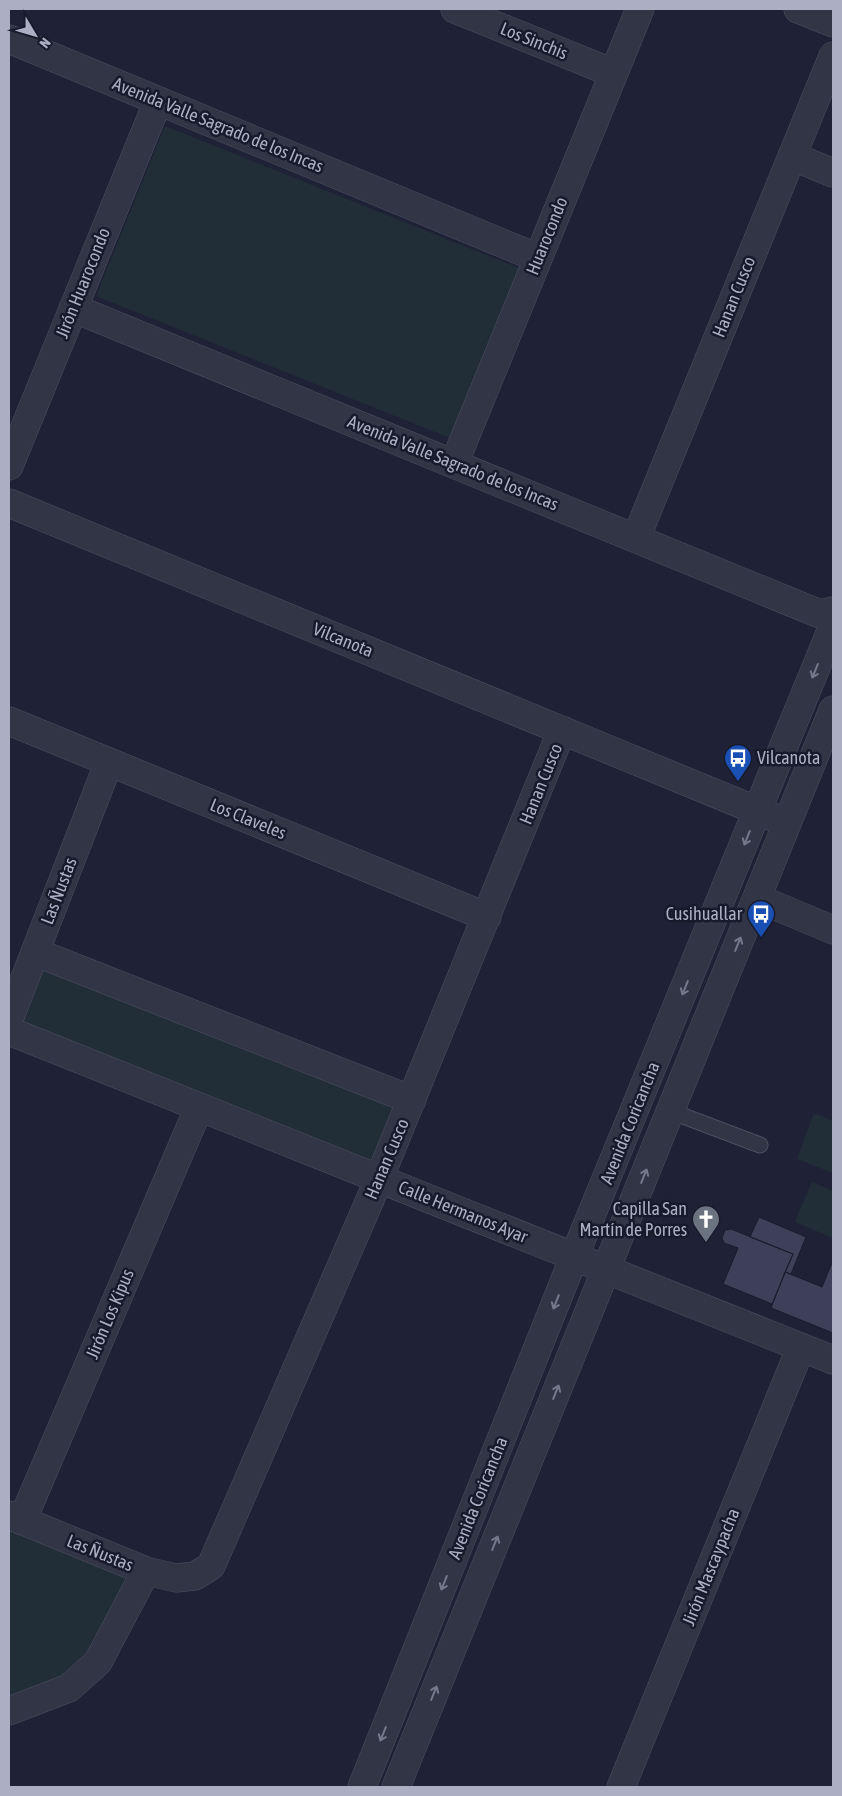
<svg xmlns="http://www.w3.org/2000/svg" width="842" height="1796" viewBox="0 0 842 1796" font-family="'Asap Condensed',sans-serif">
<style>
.green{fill:#212e37}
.building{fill:#3d4058;stroke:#1a1c2d}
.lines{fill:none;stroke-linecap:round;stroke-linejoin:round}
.service-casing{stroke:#4d4f62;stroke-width:17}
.minor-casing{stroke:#4d4f62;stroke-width:29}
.service{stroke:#323546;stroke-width:15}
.minor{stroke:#323546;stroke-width:28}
.oneway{stroke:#75788b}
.labels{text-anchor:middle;stroke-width:5;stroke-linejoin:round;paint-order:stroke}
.street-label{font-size:18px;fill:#acaec4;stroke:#181a2b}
.poi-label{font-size:18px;fill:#acaec4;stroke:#181a2b;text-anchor:end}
</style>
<rect width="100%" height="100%" fill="#1f2236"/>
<!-- green -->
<path class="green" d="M165,126L519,268L450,438L96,296Z
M42,964L398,1105L373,1168L16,1027Z
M814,1113L833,1121V1173L797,1159Z
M812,1182L833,1191V1238L795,1222Z
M9,1524L134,1576L86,1664L69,1678L9,1697Z"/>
<!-- building -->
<path class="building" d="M759,1217L806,1237L791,1274L785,1272L793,1254L750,1237Z
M731,1229L793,1254L772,1304L723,1284L738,1248L724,1243L722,1238L725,1230Z
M833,1260V1333L771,1308L785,1272L822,1287Z"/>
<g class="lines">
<!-- service casing -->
<g class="service-casing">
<path id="service" d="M670,1111L760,1145"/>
</g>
<!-- minor casing -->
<g class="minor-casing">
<path id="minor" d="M455,9L613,73
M798,9L833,23
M9,39L538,258
M792,156L833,173
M73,308L820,614L833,611
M454,464L640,9
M9,466L158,101
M9,503L775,818
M636,538L833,56
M9,721L487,917
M757,898L833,930
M35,952L412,1100
M9,1019L109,762
M9,1031L833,1360
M9,1515L146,1571L176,1578L195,1576L211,1566L379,1179L562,730
M22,1521L199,1107
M9,1711L69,1688L98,1662L146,1571
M362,1787L574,1257L833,626
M396,1787L833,710
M621,1787L801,1347"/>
</g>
<!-- service -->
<use href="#service" class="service"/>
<!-- minor -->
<use href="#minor" class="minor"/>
</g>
<!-- one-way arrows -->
<defs><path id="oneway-shaft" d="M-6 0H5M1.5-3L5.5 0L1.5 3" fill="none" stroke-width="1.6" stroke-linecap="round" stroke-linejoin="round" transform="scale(1.25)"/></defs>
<g class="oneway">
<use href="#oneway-shaft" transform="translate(815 671) rotate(112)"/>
<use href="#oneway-shaft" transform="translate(747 838) rotate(112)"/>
<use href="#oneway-shaft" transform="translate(738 944) rotate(-68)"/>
<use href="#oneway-shaft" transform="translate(685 988) rotate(112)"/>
<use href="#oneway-shaft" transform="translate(644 1176) rotate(-68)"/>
<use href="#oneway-shaft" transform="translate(556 1302) rotate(112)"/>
<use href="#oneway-shaft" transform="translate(556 1392) rotate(-68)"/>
<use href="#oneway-shaft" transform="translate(495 1543) rotate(-68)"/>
<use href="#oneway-shaft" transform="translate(444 1583) rotate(112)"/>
<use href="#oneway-shaft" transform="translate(434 1693) rotate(-68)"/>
<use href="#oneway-shaft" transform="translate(383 1734) rotate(112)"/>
</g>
<!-- icons -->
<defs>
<g id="bus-pin" transform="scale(1.4375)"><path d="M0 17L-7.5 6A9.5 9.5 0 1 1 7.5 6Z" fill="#1a4fb4" stroke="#181a2b"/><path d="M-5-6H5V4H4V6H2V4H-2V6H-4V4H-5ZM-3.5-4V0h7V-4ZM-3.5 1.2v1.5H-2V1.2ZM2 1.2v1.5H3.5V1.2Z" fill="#fff"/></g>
<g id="church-pin" transform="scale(1.4375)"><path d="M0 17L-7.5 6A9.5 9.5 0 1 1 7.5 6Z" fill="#6b7280" stroke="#181a2b"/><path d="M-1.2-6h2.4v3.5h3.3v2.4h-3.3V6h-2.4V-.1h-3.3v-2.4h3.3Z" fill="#fff"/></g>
</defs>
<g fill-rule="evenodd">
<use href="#bus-pin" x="738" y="758"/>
<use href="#bus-pin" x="761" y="914"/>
<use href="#church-pin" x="706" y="1219"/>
</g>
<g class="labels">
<!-- street labels -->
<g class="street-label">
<text transform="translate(534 41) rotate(22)" y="6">Los Sinchis</text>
<text transform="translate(218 125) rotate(22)" y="6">Avenida Valle Sagrado de los Incas</text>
<text transform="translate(547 236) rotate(-68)" y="6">Huarocondo</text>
<text transform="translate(83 283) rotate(-68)" y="6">Jirón Huarocondo</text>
<text transform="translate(734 297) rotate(-68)" y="6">Hanan Cusco</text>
<text transform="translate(453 463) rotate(22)" y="6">Avenida Valle Sagrado de los Incas</text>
<text transform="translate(343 640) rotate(22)" y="6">Vilcanota</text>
<text transform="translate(541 784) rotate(-68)" y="6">Hanan Cusco</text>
<text transform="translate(248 819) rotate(22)" y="6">Los Claveles</text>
<text transform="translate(59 891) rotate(-69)" y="6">Las Ñustas</text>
<text transform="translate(630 1123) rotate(-68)" y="6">Avenida Coricancha</text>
<text transform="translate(387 1159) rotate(-67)" y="6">Hanan Cusco</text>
<text transform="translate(463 1212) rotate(22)" y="6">Calle Hermanos Ayar</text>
<text transform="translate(110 1314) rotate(-67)" y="6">Jirón Los Kipus</text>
<text transform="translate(478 1498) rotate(-68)" y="6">Avenida Coricancha</text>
<text transform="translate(100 1553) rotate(22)" y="6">Las Ñustas</text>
<text transform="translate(711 1567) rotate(-68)" y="6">Jirón Mascaypacha</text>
</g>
<!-- poi labels -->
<g class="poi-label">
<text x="757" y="764" text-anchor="start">Vilcanota</text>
<text x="742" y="920">Cusihuallar</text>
<text x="687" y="1215">Capilla San<tspan x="687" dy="21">Martín de Porres</tspan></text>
</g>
</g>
<!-- border -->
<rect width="842" height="1796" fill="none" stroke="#acaec4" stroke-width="20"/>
<!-- north arrow -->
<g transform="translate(35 35) rotate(128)" stroke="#181a2b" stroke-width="4" paint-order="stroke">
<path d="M0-4L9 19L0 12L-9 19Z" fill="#acaec4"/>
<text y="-8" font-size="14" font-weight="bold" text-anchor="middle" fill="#acaec4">N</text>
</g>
</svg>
